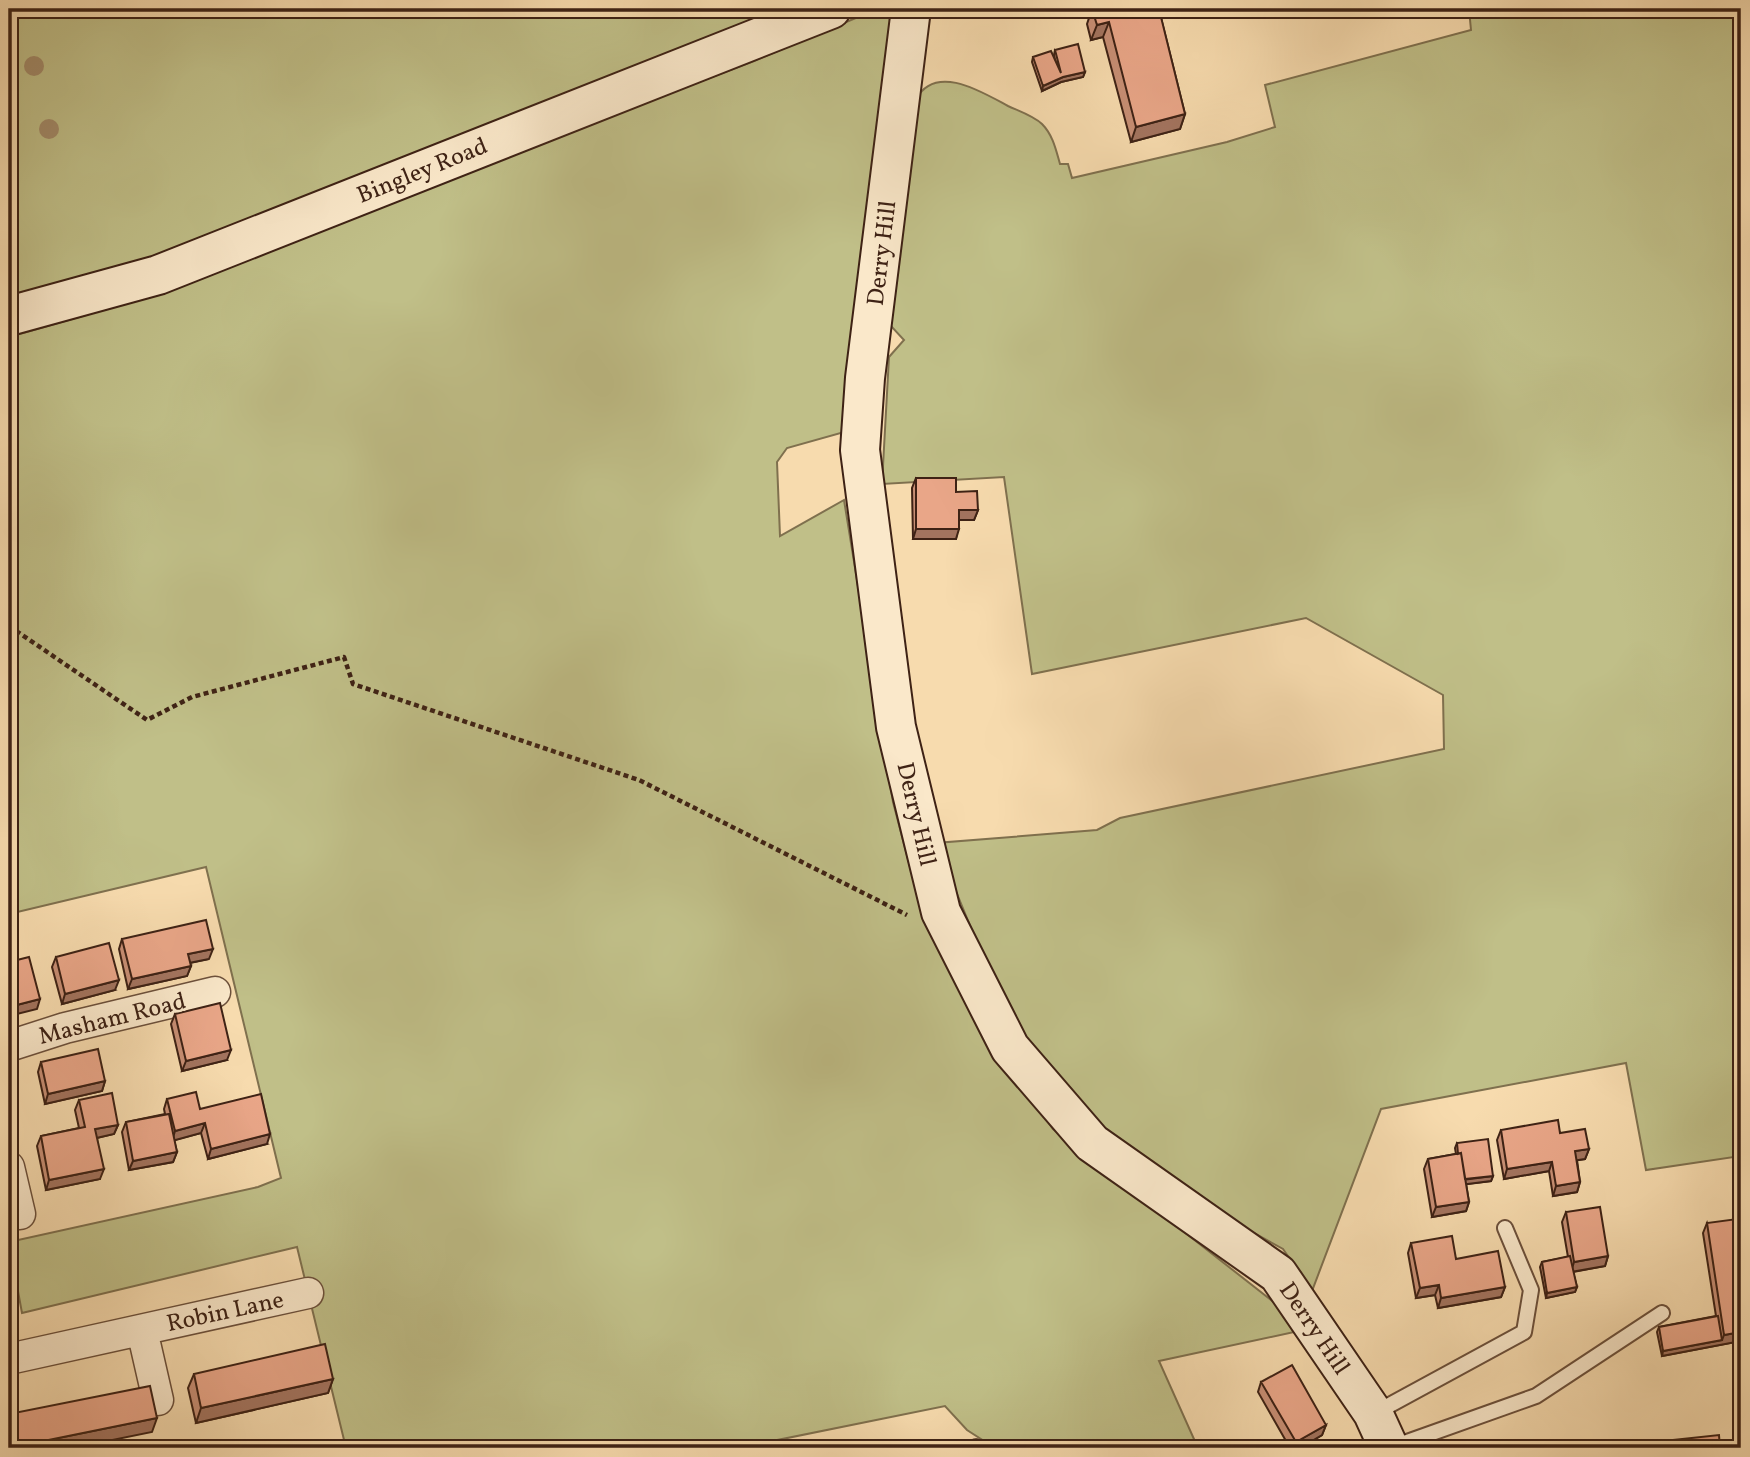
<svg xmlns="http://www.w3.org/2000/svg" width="1750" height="1457" viewBox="0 0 1750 1457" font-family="Vollkorn,serif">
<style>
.green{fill:#c0bf88;stroke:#7f704e;stroke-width:2}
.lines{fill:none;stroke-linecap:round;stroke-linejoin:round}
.lane-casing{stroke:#6c503b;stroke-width:18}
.street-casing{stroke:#6c503b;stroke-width:33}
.secondary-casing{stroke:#3e2215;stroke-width:42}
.path{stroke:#3e2215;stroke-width:4.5;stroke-dasharray:5 3.5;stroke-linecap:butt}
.lane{stroke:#fae8ca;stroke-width:14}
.street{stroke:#fae8ca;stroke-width:30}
.secondary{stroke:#fae8ca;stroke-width:38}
.tree{fill:#a38b6a}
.wall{fill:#c88f75;stroke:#3e2215;stroke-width:2}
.shaded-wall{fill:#a3745f;stroke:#3e2215;stroke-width:2}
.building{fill:#e9a688;stroke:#3e2215;stroke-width:2}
.labels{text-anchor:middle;stroke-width:5;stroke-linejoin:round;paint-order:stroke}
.street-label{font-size:24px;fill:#3e2215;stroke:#fae8ca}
</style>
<rect width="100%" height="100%" fill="#f7dbae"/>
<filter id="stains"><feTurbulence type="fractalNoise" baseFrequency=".00286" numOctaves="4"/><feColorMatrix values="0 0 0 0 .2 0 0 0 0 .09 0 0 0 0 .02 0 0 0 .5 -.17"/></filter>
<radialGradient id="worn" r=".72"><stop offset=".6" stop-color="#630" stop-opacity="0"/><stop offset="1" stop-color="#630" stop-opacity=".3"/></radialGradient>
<!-- green -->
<path class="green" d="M9,9H795L90,283L9,308Z
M877,9H898L855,429L787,448L777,462L780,536L844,500L893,802L923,917L965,999L1053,1129L1308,1329L1159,1361L1198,1448H995L967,1430L945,1406L738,1448H346L297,1247L22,1313L9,1242L258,1187L281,1178L206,867L9,914V337L86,315L754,61Z
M1469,9H1741V1156L1646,1170L1626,1063L1381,1109L1312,1291L1283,1249L1092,1143L1013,1030L936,843L1097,830L1120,818L1444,749L1443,695L1306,618L1032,674L1004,477L882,484L889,357L904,340L890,325L916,99C936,63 982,92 1008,106C1019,111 1034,116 1042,124C1053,135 1056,150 1060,164H1068L1072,178L1227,142L1275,127L1265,85L1471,30Z"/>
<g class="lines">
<!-- lane casing -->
<g class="lane-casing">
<path id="lane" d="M1375,1413L1524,1332L1531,1290L1505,1228
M976,1447L978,1448
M1390,1448L1536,1396L1662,1313"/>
</g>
<!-- street casing -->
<g class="street-casing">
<path id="street" d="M9,1046L65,1028L215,992
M9,1167L20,1214
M142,1330L158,1400
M9,1359L308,1293"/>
</g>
<!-- secondary casing -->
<g class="secondary-casing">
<path id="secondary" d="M911,9L865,378L860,450L896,727L941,912L1010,1048L1092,1143L1278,1274L1373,1413L1389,1448
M9,316L158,275L831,9"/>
</g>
<!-- path -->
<path class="path" d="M9,626L147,720L192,697L344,657L353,684L639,780L907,915"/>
<!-- lane -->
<use href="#lane" class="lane"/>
<!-- street -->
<use href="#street" class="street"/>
<!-- secondary -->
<use href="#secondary" class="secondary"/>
</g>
<!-- trees -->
<g class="tree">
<circle cx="34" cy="66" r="10"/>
<circle cx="49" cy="129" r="10"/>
</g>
<!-- wall -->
<path class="wall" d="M1092,9H1178L1160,14L1185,114L1180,129L1131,142L1103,37L1091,40L1087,24Z
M1055,50L1085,72L1083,77L1061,82L1042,91L1032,62L1033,57L1055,60L1054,55Z
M916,478L956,492L978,510L974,520H959L956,539H913L912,488Z
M122,939L209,959L190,963L191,966L187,976L128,989L119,949Z
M56,957L115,990L62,1004L52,967Z
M175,1014L227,1060L182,1071L171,1024Z
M41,1062L105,1081L102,1091L45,1104L38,1072Z
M167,1099L200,1109L267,1144L208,1159L201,1133L174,1140L177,1152L173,1162L129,1170L122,1132L126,1122L165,1114L164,1109Z
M79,1100L118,1125L114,1134L97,1138L100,1179L46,1190L37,1146L41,1136L79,1128L75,1110Z
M1501,1130L1589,1149L1585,1159L1577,1160L1580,1182L1577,1192L1553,1196L1549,1171L1504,1179L1497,1140Z
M1457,1143L1493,1176L1491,1181L1466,1184L1469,1202L1466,1211L1432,1217L1424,1169L1428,1159L1456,1154L1455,1148Z
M1566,1212L1608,1256L1605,1266L1573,1272L1577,1287L1575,1292L1546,1298L1540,1267L1542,1262L1568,1257L1562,1222Z
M1707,1223L1741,1341L1662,1356L1657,1332L1659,1327L1716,1316L1703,1233Z
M1411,1243L1456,1259L1505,1287L1501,1297L1438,1308L1435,1295L1416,1298L1408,1253Z
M194,1374L333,1379L328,1393L196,1423L188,1388Z
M1261,1382L1326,1425L1322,1435L1300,1448H1290L1258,1392Z
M1735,1434L1741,1448H1732L1731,1444Z"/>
<!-- shaded-wall -->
<path class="shaded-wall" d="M1154,9H1177L1152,16Z
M1109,22L1103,37L1091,40L1097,25Z
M1085,72L1083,77L1061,82L1042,91L1043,86L1063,77Z
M1185,114L1180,129L1131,142L1136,127Z
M959,510H978L974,520H956Z
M916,529H959L956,539H913Z
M213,949L209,959L184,964L188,954Z
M191,966L187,976L128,989L132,979Z
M119,980L115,990L62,1004L65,994Z
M40,999L37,1009L9,1016V1007Z
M231,1050L227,1060L182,1071L186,1061Z
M105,1081L102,1091L45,1104L48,1094Z
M205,1123L201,1133L172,1141L175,1131Z
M118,1125L114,1134L92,1139L95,1129Z
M270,1134L267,1144L208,1159L211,1149Z
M1589,1149L1585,1159L1572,1161L1575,1151Z
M177,1152L173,1162L129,1170L133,1161Z
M1552,1162L1549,1171L1504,1179L1507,1169Z
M104,1169L100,1179L46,1190L49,1180Z
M1493,1176L1491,1181L1460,1185L1462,1180Z
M1580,1182L1577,1192L1553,1196L1556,1186Z
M1469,1202L1466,1211L1432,1217L1436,1207Z
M1608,1256L1605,1266L1571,1272L1574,1262Z
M13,1285L9,1296V1286Z
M1439,1285L1435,1295L1416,1298L1420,1288Z
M1505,1287L1501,1297L1438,1308L1441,1298Z
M1577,1287L1575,1292L1546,1298L1547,1293Z
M1741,1332V1341L1662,1356L1663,1351L1722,1340L1724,1335Z
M333,1379L328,1393L196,1423L201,1408Z
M157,1418L152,1432L73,1448H9Z
M1326,1425L1322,1435L1300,1448H1294L1296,1442Z"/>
<!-- building -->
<path class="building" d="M1092,9H1159L1185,114L1136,127L1109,22L1097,25Z
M1078,44L1085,72L1063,77L1043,86L1033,57L1051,51L1061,73L1055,50Z
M916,478H956V492L977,491L978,510H959V529H916Z
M206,920L213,949L188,954L191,966L132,979L122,939Z
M109,943L119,980L65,994L56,957Z
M29,957L40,999L9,1007V962Z
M220,1003L231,1050L186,1061L175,1014Z
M98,1049L105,1081L48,1094L41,1062Z
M196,1092L200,1109L261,1094L270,1134L211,1149L205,1123L175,1131L167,1099Z
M112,1093L118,1125L95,1129L104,1169L49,1180L41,1136L85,1127L79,1100Z
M169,1114L177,1152L133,1161L126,1122Z
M1558,1120L1560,1133L1585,1129L1589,1149L1575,1151L1580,1182L1556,1186L1552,1162L1507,1169L1501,1130Z
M1488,1139L1493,1176L1465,1179L1461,1153L1458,1154L1457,1143Z
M1461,1153L1469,1202L1436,1207L1428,1159Z
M1600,1207L1608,1256L1574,1262L1566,1212Z
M1737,1219L1741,1247V1332L1724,1335L1707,1223Z
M1452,1236L1456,1259L1498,1251L1505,1287L1441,1298L1439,1285L1420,1288L1411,1243Z
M1570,1256L1577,1287L1547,1293L1542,1262Z
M9,1267L13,1285L9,1286Z
M1718,1316L1722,1340L1663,1351L1659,1327Z
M325,1344L333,1379L201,1408L194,1374Z
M1292,1365L1326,1425L1296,1442L1261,1382Z
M150,1386L157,1418L9,1448V1414Z
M1741,1433V1448H1736L1735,1434Z
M1719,1435L1720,1448H1656L1655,1442Z
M1638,1445V1448H1598Z"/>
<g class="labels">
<!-- street labels -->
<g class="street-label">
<text transform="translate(422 170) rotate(-22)" y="8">Bingley Road</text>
<text transform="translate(881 253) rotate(-83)" y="8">Derry Hill</text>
<text transform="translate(917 814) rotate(77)" y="8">Derry Hill</text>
<text transform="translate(112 1018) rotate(-14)" y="8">Masham Road</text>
<text transform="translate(225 1311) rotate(-12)" y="8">Robin Lane</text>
<text transform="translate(1315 1328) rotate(56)" y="8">Derry Hill</text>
</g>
</g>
<!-- margin -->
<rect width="1750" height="1457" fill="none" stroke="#f7dbae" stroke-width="35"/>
<rect x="10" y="10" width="1729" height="1436" fill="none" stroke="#3e2215" stroke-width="3.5"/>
<rect x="18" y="18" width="1715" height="1422" fill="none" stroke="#3e2215" stroke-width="2"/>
<rect width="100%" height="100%" filter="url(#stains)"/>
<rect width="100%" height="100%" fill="url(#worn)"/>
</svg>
